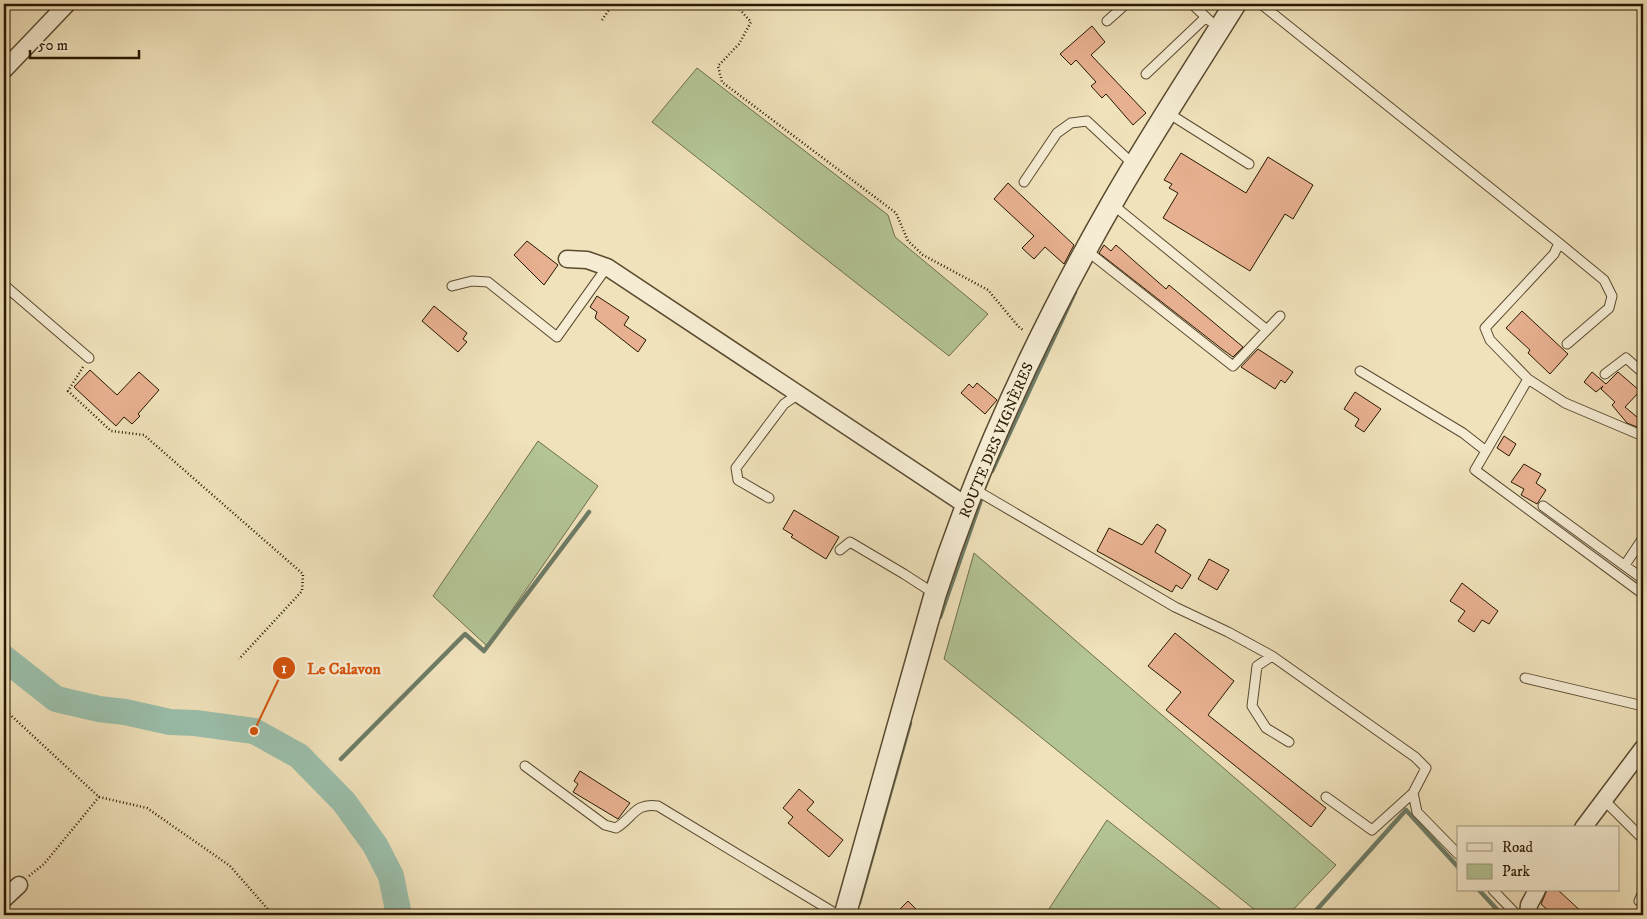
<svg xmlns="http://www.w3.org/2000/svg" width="1647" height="919" viewBox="0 0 1647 919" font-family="'IM FELL DW Pica',serif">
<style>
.green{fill:#b3c495;stroke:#6e6e4a}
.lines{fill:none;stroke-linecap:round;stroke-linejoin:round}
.stream{stroke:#6d7c67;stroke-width:4.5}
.river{stroke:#9bbfab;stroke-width:26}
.building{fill:#e7b090;stroke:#281800}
.service-casing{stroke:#5a4a2f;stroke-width:11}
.minor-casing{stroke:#5a4a2f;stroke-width:19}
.tertiary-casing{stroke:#5a4a2f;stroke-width:24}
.path{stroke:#281800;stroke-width:2.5;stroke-dasharray:1 2.5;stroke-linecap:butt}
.service{stroke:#f5ecd3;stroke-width:9}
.minor{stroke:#f5ecd3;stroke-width:16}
.tertiary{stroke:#f5ecd3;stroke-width:21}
.labels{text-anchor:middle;stroke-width:5;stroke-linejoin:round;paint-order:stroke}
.street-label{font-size:15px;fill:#281800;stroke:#f5ecd3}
.leader{fill:none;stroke:#d5520b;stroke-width:2}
.callout-dot{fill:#d5520b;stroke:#f5ecd3;stroke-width:2}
.mark-label{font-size:15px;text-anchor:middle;font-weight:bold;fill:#fff}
.callout-label{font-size:16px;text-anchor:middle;font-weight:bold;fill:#d5520b;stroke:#f5ecd3;stroke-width:5;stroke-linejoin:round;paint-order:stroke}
</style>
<rect width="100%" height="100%" fill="#f0e2bb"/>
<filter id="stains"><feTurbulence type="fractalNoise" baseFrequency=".004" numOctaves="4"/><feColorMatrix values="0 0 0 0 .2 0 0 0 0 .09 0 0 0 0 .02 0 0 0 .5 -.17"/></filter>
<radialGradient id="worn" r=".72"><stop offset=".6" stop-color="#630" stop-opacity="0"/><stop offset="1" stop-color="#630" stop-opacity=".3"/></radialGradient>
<!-- green -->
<path class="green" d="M697,68L888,215L895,237L988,314L949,356L652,122Z
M538,441L598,486L487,646L433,596Z
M974,553L1336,865L1288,915H1261L944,659Z
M1107,820L1228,915H1045Z"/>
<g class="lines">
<!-- stream -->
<path class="stream" d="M992,471L1075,292
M940,617L983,494
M341,759L465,634L484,651L589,512
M1479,890L1502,915
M859,903L910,723
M1312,915L1406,810L1458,867"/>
<!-- river -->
<path class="river" d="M4,658L56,699L99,709L125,712L170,722L195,723L254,731L299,756L344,802L375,845L391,876L399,915"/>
</g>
<!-- building -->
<path class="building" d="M1092,26L1105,42L1091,55L1146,113L1133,125L1106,94L1102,98L1091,86L1096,82L1076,60L1071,65L1060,54Z
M1181,153L1246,193L1268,157L1313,185L1293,219L1285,214L1250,271L1163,218L1178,193L1169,188L1172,184L1164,180Z
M1008,183L1074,245L1064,264L1045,247L1034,259L1022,248L1034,236L994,199Z
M527,241L558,265L544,285L514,255Z
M1104,245L1111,251L1116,245L1166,289L1169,285L1243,347L1233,357L1222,349L1099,253Z
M597,296L629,317L624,325L646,340L638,352L595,318L597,312L590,307Z
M434,306L467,333L463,339L467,342L458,352L422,321Z
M1522,311L1568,354L1550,374L1528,353L1530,350L1506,328Z
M1258,349L1293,372L1285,383L1281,380L1275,389L1241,367Z
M90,370L117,395L139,372L159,390L138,414L140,416L132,424L124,417L116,426L74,387Z
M1592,372L1606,384L1618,372L1640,391L1625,407L1643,422L1637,427L1627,423L1612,405L1615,402L1601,389L1603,386L1596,392L1584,382Z
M977,383L997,400L985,414L961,393L969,384L973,388Z
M1355,392L1381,409L1364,432L1355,426L1359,419L1344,409Z
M1504,436L1516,444L1509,456L1497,448Z
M1524,464L1541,474L1536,483L1546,490L1537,504L1521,495L1524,489L1511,482Z
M794,510L839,537L826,559L791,537L793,535L783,529Z
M1157,524L1166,530L1155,552L1191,575L1182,589L1176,585L1172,592L1097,551L1109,528L1142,545Z
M1209,559L1229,570L1217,590L1198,579Z
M1462,583L1498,611L1489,624L1482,620L1474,632L1458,621L1465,611L1450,601Z
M1175,633L1234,681L1208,715L1326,808L1311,827L1166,710L1181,692L1148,666Z
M580,771L630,803L618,819L573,792L578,784L574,781Z
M799,789L814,802L807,810L843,840L829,857L788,823L793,817L783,808Z
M1547,890H1558L1585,915H1553L1541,904Z
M908,901L922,915H894Z"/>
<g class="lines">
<!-- service casing -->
<g class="service-casing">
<path id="service" d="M1192,4L1210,21
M1261,4L1559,243L1554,254L1485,328L1490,340L1528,379L1475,470L1643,594
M1107,21L1126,4
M1146,74L1206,17
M1168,113L1249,164
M1024,182L1057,133L1071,123L1087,121L1134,165
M1112,204L1267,330
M1559,243L1604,280L1612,296L1609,308L1567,344
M1086,250L1233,366L1280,316
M4,285L89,358
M452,286L472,281L488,282L557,337L607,267
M1360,371L1463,433L1486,451
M1605,374L1626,358L1643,373
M1528,379L1565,403L1643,436
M974,489L1175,607L1228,632L1272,656
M769,498L738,480L736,468L784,404L797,395
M1543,506L1643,579
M840,550L850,542L904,574L935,594
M1625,565L1643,538
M1525,678L1643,706
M1289,742L1266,728L1252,706L1257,666L1272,656L1415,757L1426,768L1413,793L1417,812L1458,854
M525,766L605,825L616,828C633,818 635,802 658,806L838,915
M1326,797L1372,830L1413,793
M1604,800L1643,839
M1493,890L1517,915
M1639,901L1643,892
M4,912L10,915"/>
</g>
<!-- minor casing -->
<g class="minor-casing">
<path id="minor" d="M4,70L67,4
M567,259L587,260L607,267L967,506
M1583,828L1643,748
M4,899L19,885
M1528,915L1529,905L1537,890"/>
</g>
<!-- tertiary casing -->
<g class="tertiary-casing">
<path id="tertiary" d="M845,915L935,595C979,459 1041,327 1112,203C1151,135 1194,70 1235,4"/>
</g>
<!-- path -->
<path class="path" d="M735,4L751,22L739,44L718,66L722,82L896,213L908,241L923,255L988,290L1018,326L1024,331
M602,20L613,4
M83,367L68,391L111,431L144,435L303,574L302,591L239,659
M4,709L99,797L147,808L230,866L273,915
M29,876L44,864L99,797"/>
<!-- service -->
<use href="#service" class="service"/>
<!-- minor -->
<use href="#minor" class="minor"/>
<!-- tertiary -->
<use href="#tertiary" class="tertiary"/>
</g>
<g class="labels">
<!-- street labels -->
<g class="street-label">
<text transform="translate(996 440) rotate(-67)" y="5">ROUTE DES VIGNÈRES</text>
</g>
</g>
<!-- callouts -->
<path class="leader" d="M254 731L284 668"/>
<g class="callout-dot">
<circle cx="254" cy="731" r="5"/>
<circle cx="284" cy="668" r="12"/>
</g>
<g class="mark-label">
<text x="284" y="673">1</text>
</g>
<g class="callout-label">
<text x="344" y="674">Le Calavon</text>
</g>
<!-- margin -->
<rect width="1647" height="919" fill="none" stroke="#f0e2bb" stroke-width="20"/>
<rect x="5" y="5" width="1637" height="909" fill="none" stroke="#281800" stroke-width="2.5"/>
<rect x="10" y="10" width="1627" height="899" fill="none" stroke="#281800"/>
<!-- legend -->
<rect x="1457" y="826" width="162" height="65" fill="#f5ecd3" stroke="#a3977f"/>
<rect x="1467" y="843" width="25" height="8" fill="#f5ecd3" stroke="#a3977f"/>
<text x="1502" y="852" font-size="15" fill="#281800">Road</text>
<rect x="1467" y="864" width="25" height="15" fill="#b3c495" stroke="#a3977f"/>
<text x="1502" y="876" font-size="15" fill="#281800">Park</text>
<!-- scale -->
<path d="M30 50v8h109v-8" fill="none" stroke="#281800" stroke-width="2.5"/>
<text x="38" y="50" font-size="15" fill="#281800" stroke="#f5ecd3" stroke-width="4" paint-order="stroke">50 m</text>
<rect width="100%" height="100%" filter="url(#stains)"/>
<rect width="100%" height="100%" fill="url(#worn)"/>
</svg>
